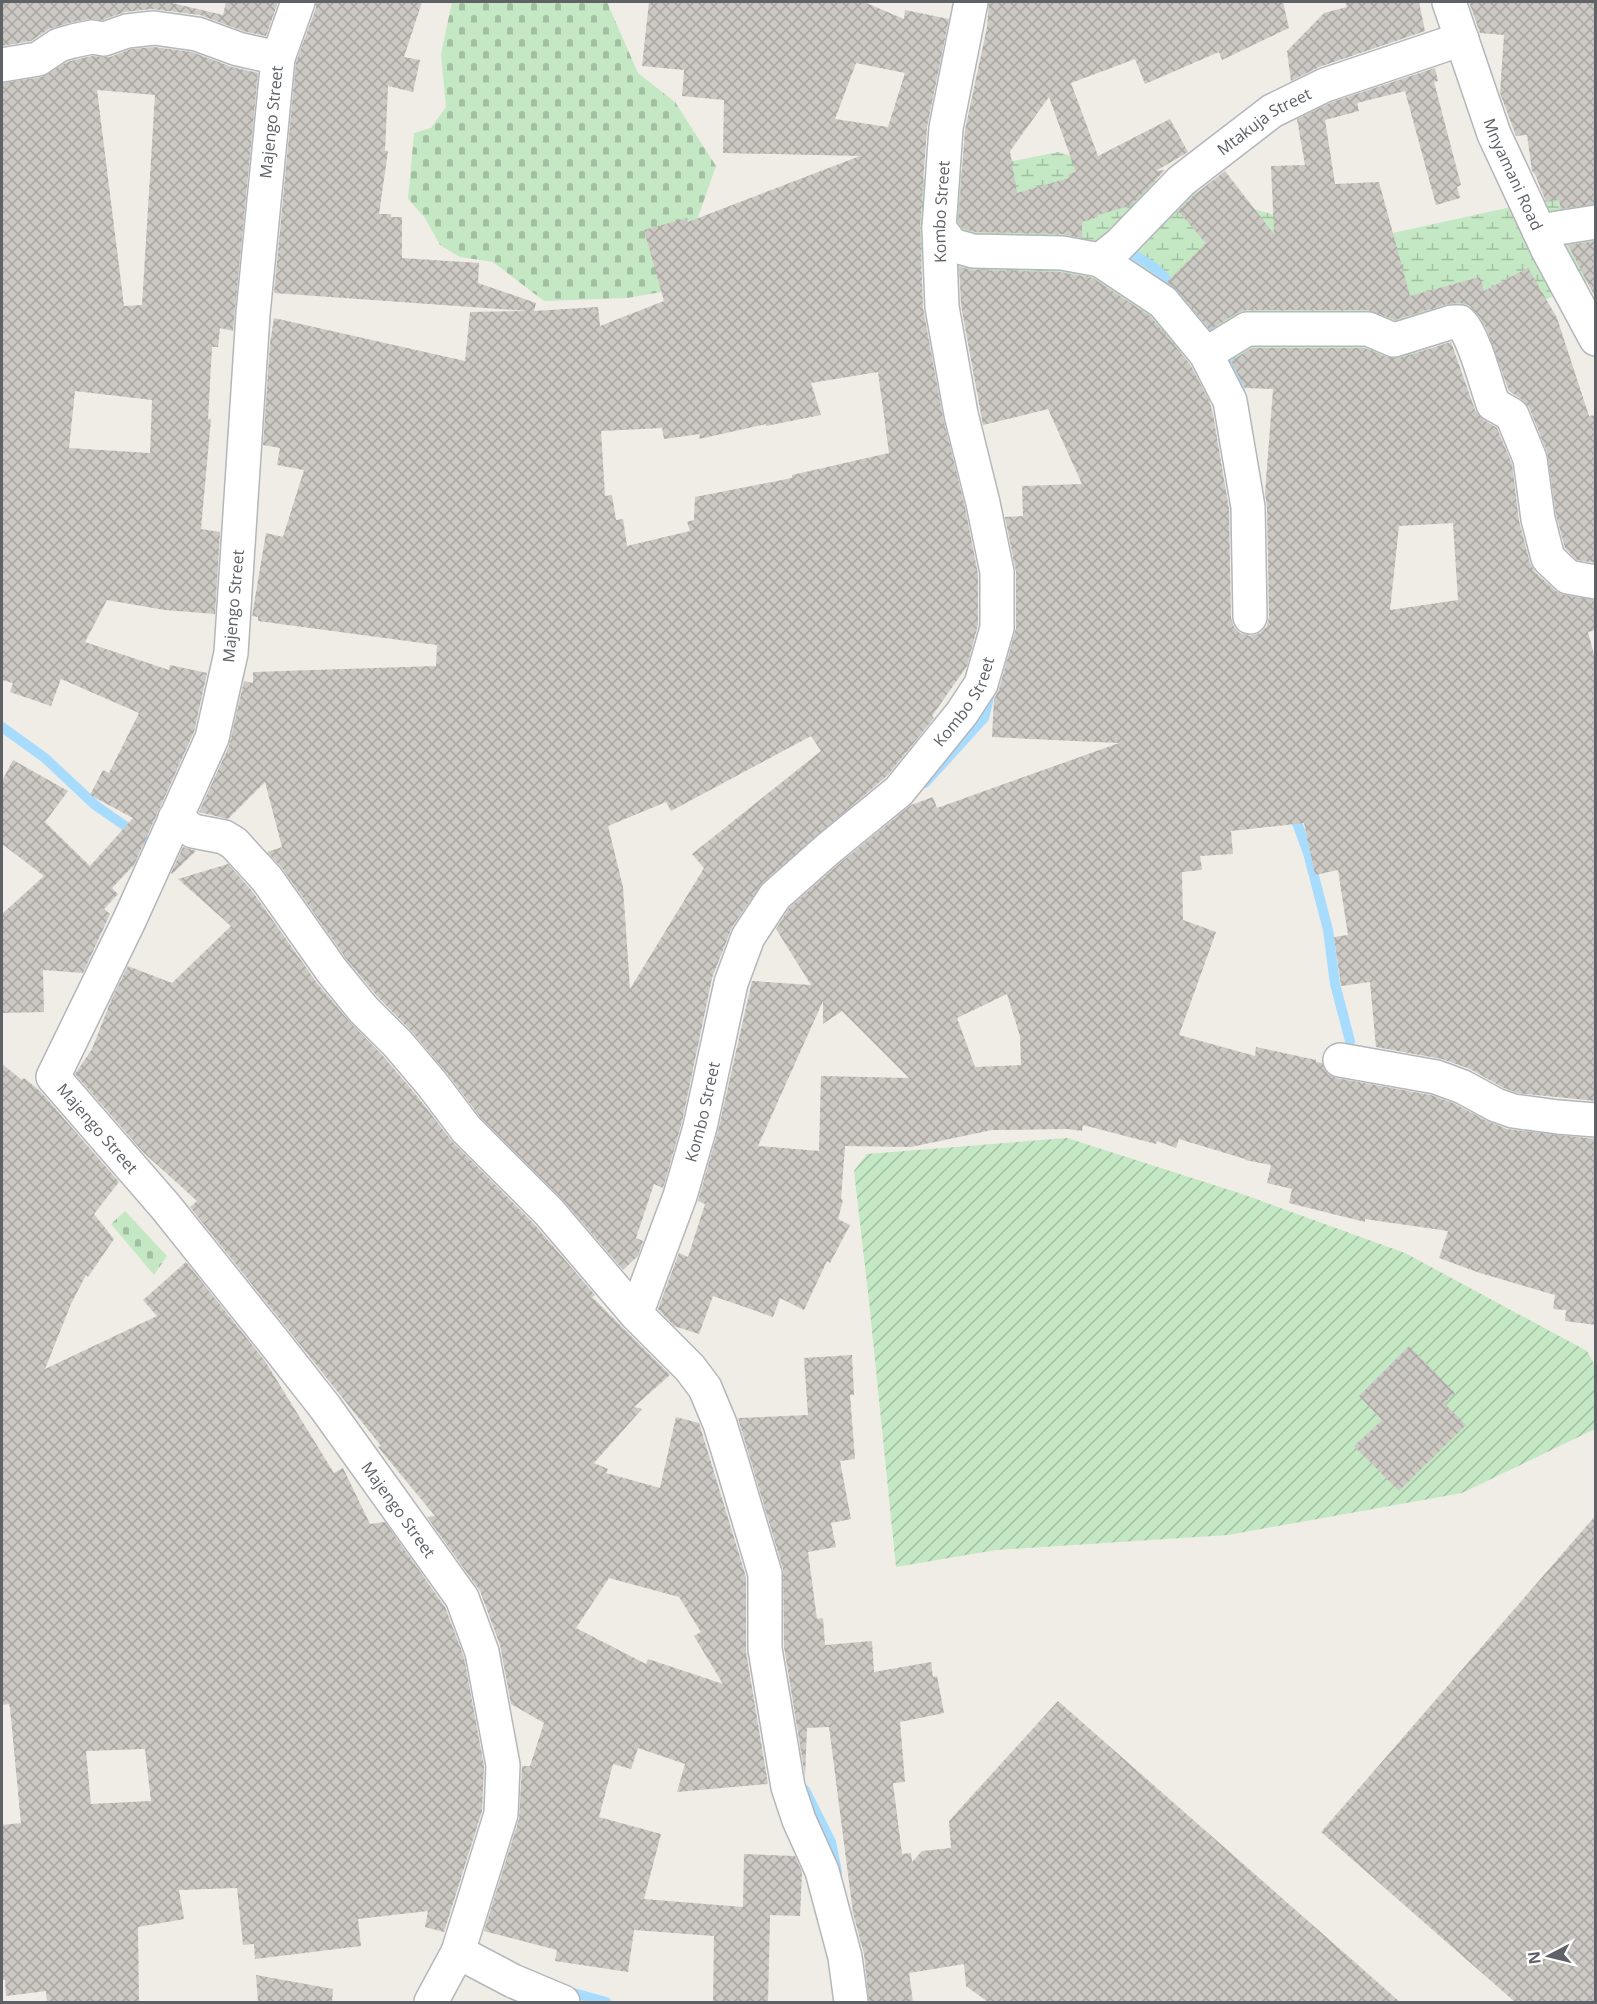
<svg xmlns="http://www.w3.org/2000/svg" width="1597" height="2004" viewBox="0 0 1597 2004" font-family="'Open Sans',sans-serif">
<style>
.wetland{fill:url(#wetland-marsh)}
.cemetery{fill:url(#cemetery-stones)}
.garden{fill:url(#garden-furrows)}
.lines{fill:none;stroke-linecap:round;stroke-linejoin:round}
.stream{stroke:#a7dcff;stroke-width:10}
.building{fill:url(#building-cross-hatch);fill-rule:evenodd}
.street-casing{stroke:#b3b7bb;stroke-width:36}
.secondary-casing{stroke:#b2b6bb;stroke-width:36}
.street{stroke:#fff;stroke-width:33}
.secondary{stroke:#fff;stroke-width:33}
.labels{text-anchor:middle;stroke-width:4.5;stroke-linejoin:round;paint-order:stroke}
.street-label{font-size:16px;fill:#5e6267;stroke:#fff}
</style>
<defs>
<pattern id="wetland-marsh" width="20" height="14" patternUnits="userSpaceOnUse" patternTransform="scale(1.5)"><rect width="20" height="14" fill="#c4e8c3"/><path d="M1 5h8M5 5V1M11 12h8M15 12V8" fill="none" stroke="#a2bfa2"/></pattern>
<pattern id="cemetery-stones" width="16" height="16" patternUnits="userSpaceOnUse" patternTransform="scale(1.5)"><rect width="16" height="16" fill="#c4e8c3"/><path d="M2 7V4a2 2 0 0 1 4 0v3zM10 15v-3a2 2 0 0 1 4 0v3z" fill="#a2bfa2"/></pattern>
<pattern id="garden-furrows" width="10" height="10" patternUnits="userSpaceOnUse" patternTransform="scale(1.5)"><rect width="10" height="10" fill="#c4e8c3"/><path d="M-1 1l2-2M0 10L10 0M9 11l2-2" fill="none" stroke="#a2bfa2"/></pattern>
<pattern id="building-cross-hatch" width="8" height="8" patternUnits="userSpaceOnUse" patternTransform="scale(1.5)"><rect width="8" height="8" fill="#ccc8c3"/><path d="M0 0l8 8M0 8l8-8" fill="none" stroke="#a9a6a2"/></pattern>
</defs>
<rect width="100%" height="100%" fill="#f0ede6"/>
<!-- wetland -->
<path class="wetland" d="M1058,152L1361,240L1571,194L1595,193V279L1394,362L1201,359L890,250L923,179Z"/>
<!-- cemetery -->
<path class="cemetery" d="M452,2H607L638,73L675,102L716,166L697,220L690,287L627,298L544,301L493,262L460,257L440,245L425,218L408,199L414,133L431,128L446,107L441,54Z
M125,1211L167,1256L154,1275L111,1224Z"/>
<!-- garden -->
<path class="garden" d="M1067,1138L1242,1194L1405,1253L1587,1351L1595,1366V1429L1462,1493L1228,1535L996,1550L896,1567L869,1301L854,1171L867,1154Z"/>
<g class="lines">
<!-- stream -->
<path class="stream" d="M1125,249L1155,268L1178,291
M1203,318L1227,343L1240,390
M2,727L45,758L95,805L151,844
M925,783L984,718L990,693
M1293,812L1308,853L1328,930L1335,984L1350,1041
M805,1790L831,1842L837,1872
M563,1990L606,2002"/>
</g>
<!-- building -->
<path class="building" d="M2,2H168L223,15L226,2H278L266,36L243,31L200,15L152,9L125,12L102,20L89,19L69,23L49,29L31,41L2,46Z
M316,2H422L404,57L420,60L413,92L388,86L385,151H388L379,214H391V217H402V258L479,263L478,283L536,303L534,311L598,307L600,326L664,301L644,230L687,218L688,222L860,156L723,153L724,100L682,96L684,70L642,66L649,2H864L904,19L905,10L949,19L927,127L920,227L923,308L943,417L965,507L978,574V625L967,666L932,716L934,718L888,775L763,882L732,927L712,978L682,1122L663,1188L654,1184L636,1238L643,1241L638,1256L623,1270L562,1199L480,1117L446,1072L412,1032L377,996L347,960L282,868L267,852L282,847L265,782L228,819L199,812L229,746L244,681L253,683V672L436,666L437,645L258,621V617L252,616L266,533L283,537L304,470L277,465L280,448L263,445L270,343L274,318L465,361L470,312L529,311L274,293L296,62L316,8ZM856,63L905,73L888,127L835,119ZM878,372L889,453L792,475V478L695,497L694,520L687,522L690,531L627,546L623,519L616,520L612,495L605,496L601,431L662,428L664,439L700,434L699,439L766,424V426L821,415L811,383ZM811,736L821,751L692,854L704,868L630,989L623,887L608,826L666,802L671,811Z
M989,2H1283L1289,28L1222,60L1219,52L1145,84L1135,59L1071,83L1098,156L1170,119L1188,152L1156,171L1165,170L1132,205L1098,215V217L1082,222V238L1062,234L976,232L963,229L958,222L965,130L987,27ZM1049,97L1076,172L1068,174L1069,178L1017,193L1010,151Z
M1345,2H1419L1425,31L1319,67L1291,81L1287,51L1324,13L1347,7Z
M1469,2H1596V204L1561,209L1559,200L1546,202L1535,174L1532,171L1527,135L1516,136L1500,93L1504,35L1480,33Z
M154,47L192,52L232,67L258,73L233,331L220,328L218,347H212L208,419H211L201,529L220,532L215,614L165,610L107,600L85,642L169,670L170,665L207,673L194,732L134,865L112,888L118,894L104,909L110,914L83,973L43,970L44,1012L2,1013V914L44,876L2,844V781L13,760L68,791L45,822L90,866L133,818L90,795L103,770L109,773L139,713L61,679L51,706L10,692L13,683L2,680V83L42,77L67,62L78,59L92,56L110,57L131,49ZM97,90L155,95L142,305L124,306ZM75,391L152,400L150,453L69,448Z
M1435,68L1438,81L1434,82L1461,185L1457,187L1460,198L1436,205L1405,91L1357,103L1359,111L1325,120L1335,184L1379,182L1410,296L1480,277L1484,291L1528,268L1557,318L1589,416L1596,415V563L1577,560L1565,548L1556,515L1547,452L1529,407L1521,399L1509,391L1487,330L1480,317L1469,305L1460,303L1447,304L1395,320L1368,310H1247L1237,313L1210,330L1177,290L1167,282L1206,243L1178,211L1194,195L1225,171L1274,234L1271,166L1305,165L1297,119L1332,102Z
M1596,241V299L1568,245Z
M959,267L973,270L1060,272L1093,278L1150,316L1190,364L1209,400L1213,414L1229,509L1231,618L1234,627L1240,633L1250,636L1260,633L1267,626L1269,617L1267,507L1265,493L1273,389L1245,388L1231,361L1252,348H1364L1387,357L1399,358L1451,342L1475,410L1484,420L1497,428L1512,464L1519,521L1530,563L1535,572L1556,591L1565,595L1596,600V630L1588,632L1596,662V1101L1517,1093L1504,1088L1470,1069L1442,1059L1376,1047L1370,982L1341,986L1334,937L1348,935L1338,870L1315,875L1304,823L1231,831L1233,854L1200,856L1202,870L1182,872L1183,920L1216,932L1179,1035L1255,1056L1256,1047L1316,1060V1062L1322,1063L1328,1074L1336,1078L1431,1095L1455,1104L1487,1121L1507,1129L1596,1139V1325L1565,1321L1566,1310L1553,1309L1555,1295L1480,1273L1439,1258L1448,1231L1365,1219V1222L1289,1203L1292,1189L1267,1183L1271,1165L1245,1160V1159L1179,1139L1176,1148L1157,1141L1156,1144L1083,1125L1082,1131L1068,1129L992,1130L911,1147L845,1146L841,1199L843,1200L838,1219L850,1225L830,1263L827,1261L804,1310L780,1298L773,1317L713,1296L699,1334L674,1326L658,1309L679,1253L688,1257L705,1204L698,1201L718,1131L752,981L811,985L776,929L789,908L840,863L911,805L933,797L937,808L1119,743L992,737L994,699L999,689L1016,628V572L1005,517L1023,516L1022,486L1082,484L1048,409L983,425L961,305ZM1453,523L1458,600L1390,610L1399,526ZM1007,994L1020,1036L1021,1065L975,1067L957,1018ZM823,1001V1024L842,1011L909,1078L821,1076L819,1151L758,1146Z
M183,847L196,851L172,874L171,873Z
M228,864L252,891L317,983L349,1021L384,1057L417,1096L451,1140L535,1225L595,1295L592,1297L670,1375L634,1407L642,1409L594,1463L608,1469L606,1473L660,1488L676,1417L699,1423L746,1577V1652L768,1784L677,1792L685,1764L638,1748L631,1769L613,1764L599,1817L661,1834L644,1899L743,1907L744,1854L795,1856L802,1872L800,1916L770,1915L768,2002H713L714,1936L634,1930L628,1972L555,1961L557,1950L484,1931L519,1819L522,1766H530L544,1723L511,1704L500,1645L480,1591L427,1517L435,1516L378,1447L381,1446L190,1207L197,1201L143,1152L75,1074L92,1049L112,998L128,966L172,983L231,926L178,879ZM609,1578L679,1597L701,1632L694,1636L723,1684L648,1659L646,1664L576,1628Z
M2,1064L22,1080L24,1078L40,1091L119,1182L94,1214L114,1239L88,1277L86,1275L71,1304L45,1369L157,1316L143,1300L186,1262L265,1361L334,1473L343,1468L370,1524L385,1522L445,1607L464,1657L484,1766L482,1811L444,1932L425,1927L428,1911L358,1919L361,1946L255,1959L254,1944L243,1945L237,1888L179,1890L184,1919L138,1927L139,2002H47L46,1991L6,1996L5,1980H2V1825L21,1823L10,1708L9,1704L2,1705ZM145,1749L151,1801L91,1804L86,1751Z
M1409,1346L1455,1393L1444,1403L1466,1425L1399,1491L1354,1446L1382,1420L1359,1396Z
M852,1355L854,1395H850L855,1459L840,1461L851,1519L831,1523L836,1547L808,1552L817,1619L823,1618L825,1645L872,1641L874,1672L931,1662L933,1677L937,1676L944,1713L900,1722L905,1782L893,1783L902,1854L911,1853L912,1862L922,1851L951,1848L949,1821L1058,1701L1400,2002H988L966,1986L964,1964L909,1973L913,2002H869L864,1954L853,1913L829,1727L807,1728L805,1776L784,1647L783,1569L738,1418L808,1415L804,1358Z
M1596,1515V2002H1515L1321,1832Z
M256,1975L333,1989L332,2002H258Z"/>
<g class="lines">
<!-- street casing -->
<g class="street-casing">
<g id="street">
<path id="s1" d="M298,2L278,58L253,314L231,653L212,738L129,921L53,1077L165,1206L274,1342L325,1407L462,1598L482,1652L503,1765L501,1814L458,1952L513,1981L563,2002"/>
<path d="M2,65L38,59L59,45L73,41L92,37L104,39L127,31L154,28L197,34L238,49L278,58"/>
<path d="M939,228L952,245L973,251L1062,253L1100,260L1163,302L1206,354L1230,401L1248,507L1250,617"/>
<path d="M1539,231L1596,222"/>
<path id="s2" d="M1100,260L1119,245L1181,181L1272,111L1325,85L1462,39"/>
<path d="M1206,354L1247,329H1368L1394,340L1452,322H1460C1474,335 1486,384 1493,404L1512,415L1530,459L1538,519L1548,558L1568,577L1596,582"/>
<path d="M175,818L193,831L224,837L234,843L267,879L332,971L363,1009L398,1044L432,1084L466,1129L549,1212L636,1314L690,1368L705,1388L720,1424L732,1463L765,1574V1649L788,1787L799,1820L822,1871L845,1957L851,2002"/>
<path d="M1340,1060L1436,1077L1463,1087L1496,1105L1513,1111L1558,1117L1596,1120"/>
<path id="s3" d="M636,1314L680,1196L700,1127L731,983L748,937L775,896L828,849L899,791L962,713L981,684L997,628V572L983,503L961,414L942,307L939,228L946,128L971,2"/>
<path d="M431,2002L458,1952"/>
</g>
</g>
<!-- secondary casing -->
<g class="secondary-casing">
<g id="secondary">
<path id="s4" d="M1449,2L1494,134L1548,250L1596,339"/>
</g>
</g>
<!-- street -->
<use href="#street" class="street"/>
<!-- secondary -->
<use href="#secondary" class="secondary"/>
</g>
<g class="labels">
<!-- street labels -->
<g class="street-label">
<text transform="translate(271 122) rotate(-84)" y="6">Majengo Street</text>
<text dy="6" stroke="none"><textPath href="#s2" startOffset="216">Mtakuja Street</textPath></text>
<text dy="6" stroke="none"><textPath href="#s4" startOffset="184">Mnyamani Road</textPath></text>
<text dy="6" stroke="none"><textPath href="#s3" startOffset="1221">Kombo Street</textPath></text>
<text transform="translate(233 606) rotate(-85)" y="6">Majengo Street</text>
<text dy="6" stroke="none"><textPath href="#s3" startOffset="717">Kombo Street</textPath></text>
<text dy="6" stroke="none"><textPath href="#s3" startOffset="213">Kombo Street</textPath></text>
<text dy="6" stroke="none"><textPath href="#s1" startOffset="1186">Majengo Street</textPath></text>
<text dy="6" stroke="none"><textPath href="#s1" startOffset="1672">Majengo Street</textPath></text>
</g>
</g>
<!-- border -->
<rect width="1597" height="2004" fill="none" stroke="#5e6267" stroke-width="6"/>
<!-- north arrow -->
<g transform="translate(1549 1956) rotate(263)" stroke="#ffffff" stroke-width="4.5" paint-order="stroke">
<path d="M0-4.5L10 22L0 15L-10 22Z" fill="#5e6267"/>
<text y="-9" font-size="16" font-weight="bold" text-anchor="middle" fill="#5e6267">N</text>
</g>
</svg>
